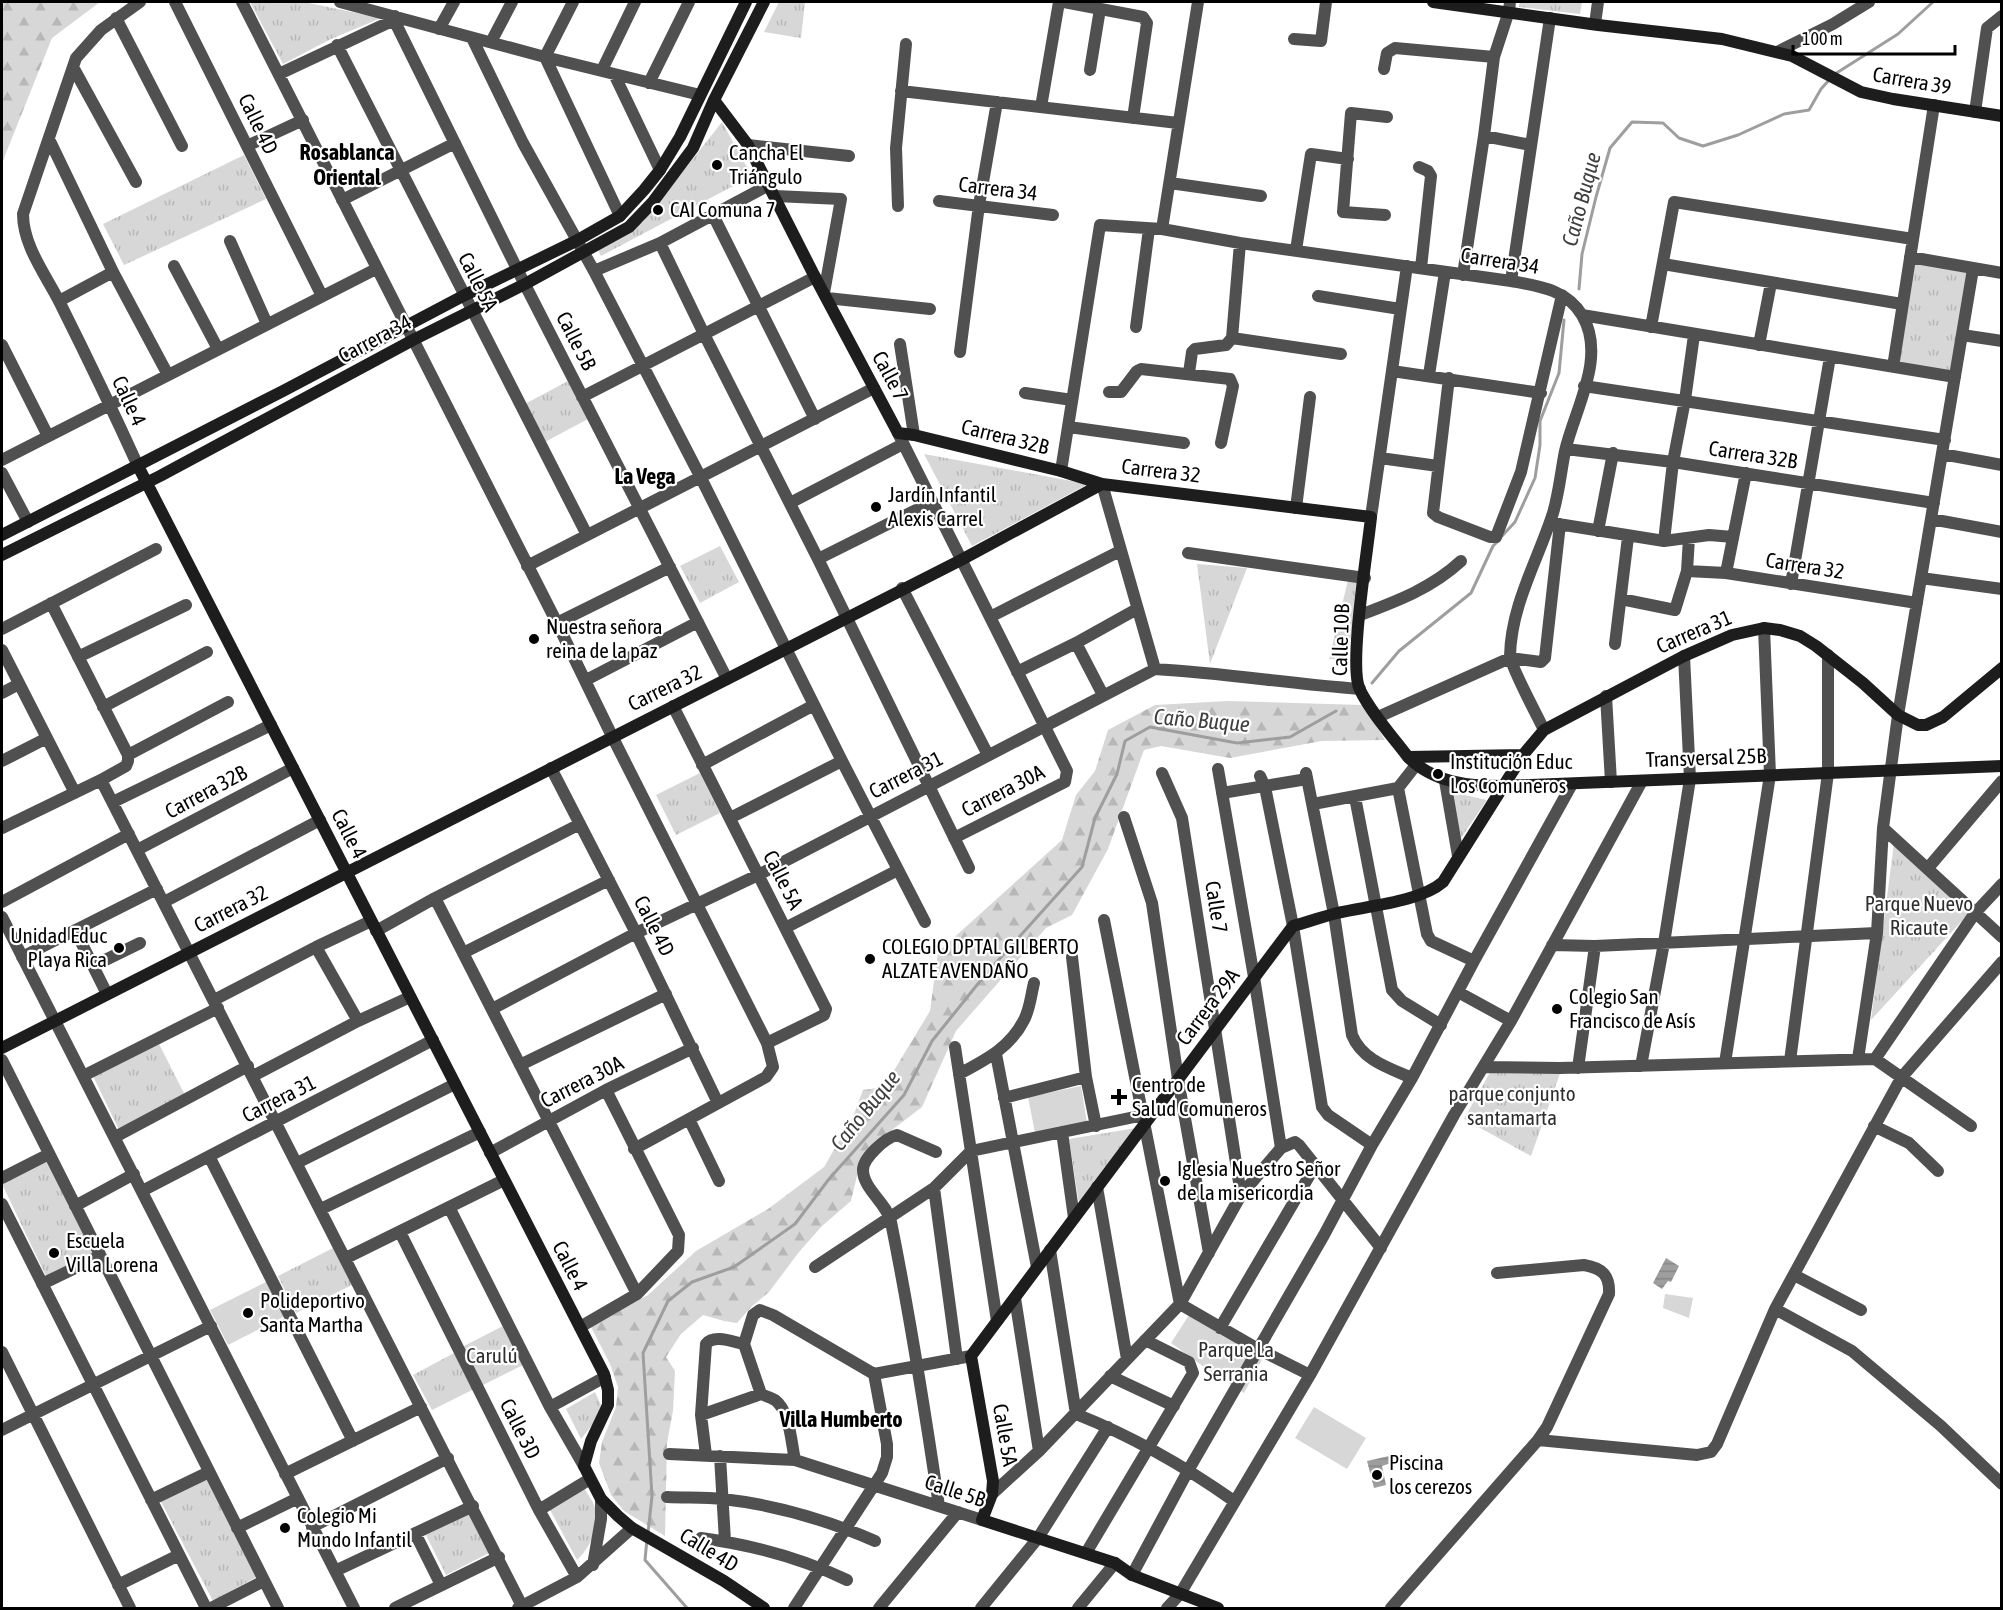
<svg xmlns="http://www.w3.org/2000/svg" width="2003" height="1610" viewBox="0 0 2003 1610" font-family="'Asap Condensed',sans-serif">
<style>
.grass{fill:#d7d7d7}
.forest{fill:url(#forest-firs)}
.park{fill:url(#park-tufts)}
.water{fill:url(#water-rules)}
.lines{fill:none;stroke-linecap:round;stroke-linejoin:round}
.stream{stroke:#9e9e9e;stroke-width:3}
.street{stroke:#505050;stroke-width:12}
.secondary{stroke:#1d1d1d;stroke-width:12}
.poi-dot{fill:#000;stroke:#fff;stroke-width:2}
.labels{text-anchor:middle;stroke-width:4.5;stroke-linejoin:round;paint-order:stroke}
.street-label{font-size:21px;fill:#000;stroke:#fff}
.poi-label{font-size:21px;fill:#000;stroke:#fff;text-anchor:start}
.park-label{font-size:21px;fill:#2e2e2e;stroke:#fff}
.neighbourhood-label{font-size:22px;font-weight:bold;fill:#000;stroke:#fff}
.water-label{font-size:22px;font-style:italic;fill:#3f3f3f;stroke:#fff}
</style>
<defs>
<pattern id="forest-firs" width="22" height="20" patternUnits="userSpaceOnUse" patternTransform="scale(1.5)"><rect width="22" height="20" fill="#d7d7d7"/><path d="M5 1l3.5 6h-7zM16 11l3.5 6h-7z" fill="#b7b7b7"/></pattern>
<pattern id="park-tufts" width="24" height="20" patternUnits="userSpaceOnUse" patternTransform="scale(1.5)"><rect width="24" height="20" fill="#d7d7d7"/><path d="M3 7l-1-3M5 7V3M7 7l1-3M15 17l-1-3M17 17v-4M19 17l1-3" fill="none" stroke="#b7b7b7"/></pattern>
<pattern id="water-rules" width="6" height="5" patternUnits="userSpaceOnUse" patternTransform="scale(1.5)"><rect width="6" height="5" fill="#9e9e9e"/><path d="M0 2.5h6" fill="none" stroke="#868686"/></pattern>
</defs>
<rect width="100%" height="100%" fill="#fff"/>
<!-- grass -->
<path class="grass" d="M1081,1086L1087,1123L1035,1133L1028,1097Z
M268,1281L285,1316L228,1345L210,1310Z
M1665,1294L1693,1298L1689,1318L1663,1308Z
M1191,1312L1228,1328L1208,1370L1171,1343Z
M1314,1407L1366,1438L1347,1469L1295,1438Z"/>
<!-- forest -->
<path class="forest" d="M2,2H100L52,38L2,163Z
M1228,701L1363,705L1385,740L1322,741L1230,758L1161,746L1144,750L1108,849L1072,915L1046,928L956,1031L922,1107L884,1136L861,1159L851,1201L822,1226L799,1252L769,1292L751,1307L737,1323L724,1321L703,1315L681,1334L666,1357L675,1371L673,1411L667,1443L665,1536L624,1511L611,1495L599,1463L602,1442L616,1407L618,1387L610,1364L591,1327L648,1295L696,1251L768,1209L824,1167L853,1117L863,1090L884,1087L930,1011L938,952L1062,840L1076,795L1095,771L1108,730L1155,705Z"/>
<!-- park -->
<path class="park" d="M250,2H304L381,18L331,39L283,64Z
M779,2H805L801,38L764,32Z
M1520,2H1582L1580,14L1519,7Z
M722,122L752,176L601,256L597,248L643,222Z
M244,155L266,199L124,265L103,224Z
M1910,257L1973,269L1955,377L1893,367Z
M568,381L588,419L543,443L523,405Z
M924,454L1088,484L972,546Z
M720,546L739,582L700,603L680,566Z
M1197,564L1247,568L1210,664Z
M1349,576L1363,579L1346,660L1329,659Z
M700,773L720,813L676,835L656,795Z
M1451,792L1487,800L1459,841Z
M1894,843L1970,912L1871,1020Z
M156,1038L187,1099L120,1132L92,1074Z
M1563,1065L1531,1156L1464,1119L1493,1067Z
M1136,1128L1079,1204L1069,1139Z
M50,1158L98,1251L46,1276L2,1184Z
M337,1246L356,1283L296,1313L278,1276Z
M503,1326L523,1365L479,1387L460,1348Z
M1228,1328L1266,1352L1244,1393L1208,1370Z
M456,1352L474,1389L432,1410L413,1375Z
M595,1392L601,1405L593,1424L581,1439L566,1409Z
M211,1472L262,1574L213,1601L159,1498Z
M584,1487C587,1494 594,1502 595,1508C600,1527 590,1548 577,1560L549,1508Z
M469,1513L489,1553L446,1575L426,1535Z"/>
<!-- water -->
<path class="water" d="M1666,1258L1679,1266L1671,1282L1668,1281L1662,1289L1653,1283Z
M1389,1456L1391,1463L1382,1466L1386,1485L1374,1488L1367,1461Z"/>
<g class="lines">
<!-- stream -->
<path class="stream" d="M1835,74L1898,34L1933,2
M1579,289L1582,254L1596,197L1610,148L1632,122L1663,123L1679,138L1703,146L1738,135L1784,114L1809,110L1821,89L1831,78
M1502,536L1515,522L1535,478L1540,445V421L1559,373L1564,320
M1372,683L1399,651L1471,593L1493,546L1498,541
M648,1533L652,1496L643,1353L668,1301L692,1282L734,1267L795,1224L829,1179L904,1095L932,1041L985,975L1082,867L1095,818L1117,774L1125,741L1150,727L1237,743L1290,737L1336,711
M647,1539L645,1560L687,1608"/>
<!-- street -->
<path class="street" d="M175,2L322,296
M242,2L557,623L612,736L767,1043L773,1067L766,1077L634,1149
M340,2L545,57L700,95
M573,2L545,57L620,216
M1064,2L1143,17L1147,23L1133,118
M116,18L182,146
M394,20L518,271L727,679
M1595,24L1598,2
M439,29L454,2
M472,38L523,143L594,271L701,478L842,761L925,922
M1294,39L1321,41L1326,2
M491,42L512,2
M337,45L587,535
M1779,51L1833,24L1869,2
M73,67L136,182
M1384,69L1387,53L1395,48L1494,57
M602,70L635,2
M1090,70L1100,9
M279,74L394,20L395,16
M614,74L660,170
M649,83L689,2
M901,91L1178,123
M1041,107L1059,2
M1975,112L1987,28L2002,16
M1484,136L1531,145
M49,139L113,272L168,375
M748,145L849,156
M247,146L303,120
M1419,167L1428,171L1431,176L1421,268
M1170,183L1261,196
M775,196L841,199L824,293
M342,200L455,143
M939,201L1053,215
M898,206L896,148L906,44
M713,215L815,419
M1385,215L1343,212L1351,113L1387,117
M1162,229L1198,2
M230,241L267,324
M660,243L704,334L818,559L969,868
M1296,250L1311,154L1348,159
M1910,257L2002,273
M1663,264L1902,304
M174,266L218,349
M594,271L660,243L769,185
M1463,275L1484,136L1494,57L1509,11L1510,2
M1511,281L1550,18
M1318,296L1400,309
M827,298L930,309
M59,301L113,272
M1582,315L1955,377
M1136,327L1149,229
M1651,327L1674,202L1913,239
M1962,335L2002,341
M1232,338L1341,354
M1232,338L1240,243
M900,344L914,435
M2,345L48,436
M1759,345L1771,283
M960,352L979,205L997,102
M1893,367L1934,105
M1392,371L1541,393
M1189,373L1192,352L1195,349L1226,345L1232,338
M1429,375L1445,272
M1449,378L1433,513L1438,517L1490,537H1496L1521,472L1562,295
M1584,386L1945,440
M1109,392H1121L1137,371L1141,369L1230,379L1233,386L1221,443
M1025,393L1072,400
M582,397L815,277
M1069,427L1184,443
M898,433L1067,771L1065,782L954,838
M1566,449L1673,462L1934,503
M1942,454L2002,465
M1380,458L1438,466
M2,460L376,269
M138,466C113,411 87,357 60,303C46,275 23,246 23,214L76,58L101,30L140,2
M1061,471L1100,225L1162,229L1240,243L1511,281C1538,286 1566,289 1582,315C1607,357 1575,408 1565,451C1561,471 1559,493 1553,513C1538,560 1511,605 1510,656C1510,665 1538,717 1544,730
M2,473L28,522
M1102,484L1155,669
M790,503L903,444
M1296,508L1310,397
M1371,517L1407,266
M1931,519L2002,532
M1552,523L1664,541L1709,535L1733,537
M1598,531L1613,453
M1664,541L1673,462L1685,400L1694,335
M1188,553L1365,578
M818,559L932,502
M527,566L874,388
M1687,571L1726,573L1917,603
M1726,573L1746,473
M1921,578L2002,589
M1791,584L1830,357
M902,588L988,755
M1621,599L1675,610L1687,571L1689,538
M1360,615C1397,601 1432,588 1461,561
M990,617L1120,551
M557,623L670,567
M2,629L156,549
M1076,643L1103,695
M1615,644L1628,537
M2,650L75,793
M78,657L186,605
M1017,672L1076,643L1137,609
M586,680L698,622
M2,693L19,684
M1606,696L1611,782
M673,706L826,1009L824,1015L767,1043
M103,707L207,652
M1378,717L1510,658L1541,662L1545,658L1560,524
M128,755L228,702
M2,761L47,738
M702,765L814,705
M1416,765L1398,788L1427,934L1431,941L1474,961
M551,768L636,933L718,1103
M1218,769L1254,977L1281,1148
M1162,773L1182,818L1241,1195
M1306,773L1334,914L1352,1035C1362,1060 1389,1068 1412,1078
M1260,776L1265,787L1293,926L1322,1107L1328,1115L1372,1145
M101,780L522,1606
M1445,781L1458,856
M1222,793L1307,779
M1355,797L1392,990L1402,1001L1441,1025
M113,802L271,725
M1313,804L1398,788
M1124,817L1152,903L1178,1079L1209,1253
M730,818L842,761
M2,828L101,780L126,766L128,761V755L51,603
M1883,828L2002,937
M137,850L293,768
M1928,868L2002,781
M435,898L637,1294
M2,902L129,834
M164,902L320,820
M2,917L354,1608
M1104,920L1180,1304L1258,1349L1310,1375
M785,928L898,870
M75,930L107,994
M376,931L435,898L580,824
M1552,945L1595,946L1877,933
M316,947L358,1021
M463,953L609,880
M22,957L157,889
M1072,957L1086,1077L1096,1126
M93,966L140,943
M1458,992L1511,1021
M214,1000L316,947L371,921
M492,1009L636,933L758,875L1155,669C1224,673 1291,684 1360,689
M955,1047L997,1321
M996,1054L1037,1267
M1858,1059L1877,933L1883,828L1898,715L1973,269
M1875,1059L1975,913L2002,884
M2,1060L278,1608
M1790,1061L1828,773V655
M1725,1063L1770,775L1764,628
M520,1065L666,994
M1641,1066L1664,943L1690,779L1684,656
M1484,1067L1560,1068L1875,1059L1971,1126
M1578,1068L1595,946
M959,1074C985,1060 1010,1048 1024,1020C1030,1009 1031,995 1034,983
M83,1076L218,1008
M253,1076L358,1021L410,997
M1004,1098L1086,1077
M689,1119L719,1181
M1874,1126L1909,1143L1938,1171
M1062,1132L1074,1218
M115,1137L248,1066
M936,1152L897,1135C885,1138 863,1158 863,1170C863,1189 887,1203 891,1222C910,1316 925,1411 939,1506
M490,1153L606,1090L693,1048
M209,1156L353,1441
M297,1163L455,1084
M2,1178L49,1154
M1097,1187L1127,1359
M934,1188L957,1359
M142,1191L433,1040
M2,1204L206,1608
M75,1206L134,1174
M449,1207L550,1407L584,1466
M321,1209L480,1132
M400,1232L539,1510L577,1577
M1050,1250L1076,1414C1134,1437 1183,1465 1234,1501
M346,1258L504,1180
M815,1267L934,1188L971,1151L1144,1115
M1794,1275L1861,1310
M42,1284L100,1256
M1015,1298L1039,1451
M1775,1309L1852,1351L1941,1426L2002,1484
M580,1327L637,1294L678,1251L679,1235L606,1090
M1220,1328L1315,1166
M2,1352L130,1608
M1110,1376L1174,1406
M761,1394L744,1344L753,1315L760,1310L773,1315L874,1374L971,1356
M761,1394C766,1396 771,1398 775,1400C790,1411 791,1442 795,1460
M550,1407L605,1377
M701,1415L761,1394
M2,1430L211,1326
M1538,1440L1697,1455L1711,1452L1717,1444L1775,1309L1901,1078L2002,962
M669,1454L795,1460L982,1520
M706,1455L701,1415L706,1344C714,1334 733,1342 744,1344
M720,1456L725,1541
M285,1474L421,1407
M992,1494L1039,1451L1180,1304L1241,1195L1281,1148L1295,1142L1299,1145L1381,1248
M667,1497C686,1498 705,1497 723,1499C776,1505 827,1520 875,1541
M151,1500L209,1472
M539,1510L590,1479
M312,1527L448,1458
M237,1528L298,1498
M415,1533L441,1585
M701,1538C753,1545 801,1558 847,1580
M1086,1553L1193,1373L1189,1362L1145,1340
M593,1565L601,1519V1499
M335,1571L473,1506
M1132,1575L1189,1469L1324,1235L1372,1145L1412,1078L1474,961L1572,784
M118,1585L179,1555
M211,1608L264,1581
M395,1608L499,1557
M518,1608L577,1577L632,1528
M794,1608L882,1473L887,1457V1444L874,1374
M879,1608L958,1512
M981,1608L1038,1538L1108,1427
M1078,1608L1115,1563
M1167,1608L1180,1594L1310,1375L1454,1115L1511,1021L1642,781
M1391,1608L1538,1440L1547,1427L1609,1294C1610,1275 1602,1268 1584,1265L1497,1273"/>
<!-- secondary -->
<path class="secondary" d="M1433,2L1598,25L1722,39L1792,56L1861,92L1893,99L2002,116
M714,100L748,145L815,277L898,433L914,435L1061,471L1102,484L1371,517C1368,549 1348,667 1360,690C1372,714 1392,736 1408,757C1434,783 1468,786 1503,786L2002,766
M138,466L604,1374L608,1390V1405L591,1441L584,1466L601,1499L618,1516L632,1528L724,1581L764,1608
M2,535L283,391L463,296L576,241L620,216L644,190L660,170L680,137L746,2
M2,555L160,476L413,340L525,284L629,227L652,203L693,148L714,100L764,2
M1408,757L1523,755
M2,1048L961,560L1102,484
M1218,1608L1132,1575L1115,1563L982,1520L992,1494L993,1481L971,1356L1293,926C1307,922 1322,917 1337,913C1367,906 1420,902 1443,882L1523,755L1544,730L1684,656L1732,635L1764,628L1780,630L1800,636L1816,646L1863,683L1898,715L1918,725H1926L1943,717L2002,668"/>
</g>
<!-- markers -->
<g class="poi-dot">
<circle cx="717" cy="165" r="6"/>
<circle cx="658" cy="210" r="6"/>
<circle cx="876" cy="507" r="6"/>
<circle cx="534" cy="639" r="6"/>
<circle cx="1438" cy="774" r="6"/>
<circle cx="119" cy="948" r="6"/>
<circle cx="870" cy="959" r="6"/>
<circle cx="1557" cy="1009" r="6"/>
<path d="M1116 1088h6v6h6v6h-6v6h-6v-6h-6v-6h6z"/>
<circle cx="1165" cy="1181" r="6"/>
<circle cx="54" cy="1253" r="6"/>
<circle cx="248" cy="1313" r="6"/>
<circle cx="1377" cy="1475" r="6"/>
<circle cx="285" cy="1528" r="6"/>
</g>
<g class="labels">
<!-- street labels -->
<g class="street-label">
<text transform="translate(1912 81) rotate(10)" y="7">Carrera 39</text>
<text transform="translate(258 124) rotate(64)" y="7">Calle 4D</text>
<text transform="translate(998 189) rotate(7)" y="7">Carrera 34</text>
<text transform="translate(1500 261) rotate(9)" y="7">Carrera 34</text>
<text transform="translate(478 282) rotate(63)" y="7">Calle 5A</text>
<text transform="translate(375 339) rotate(-28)" y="7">Carrera 34</text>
<text transform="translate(576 341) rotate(63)" y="7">Calle 5B</text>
<text transform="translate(890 376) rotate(62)" y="7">Calle 7</text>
<text transform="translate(129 401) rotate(65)" y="7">Calle 4</text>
<text transform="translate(1005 437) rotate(14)" y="7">Carrera 32B</text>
<text transform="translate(1753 455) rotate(9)" y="7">Carrera 32B</text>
<text transform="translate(1161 471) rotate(7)" y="7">Carrera 32</text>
<text transform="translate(1805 566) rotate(9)" y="7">Carrera 32</text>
<text transform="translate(1694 632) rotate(-23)" y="7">Carrera 31</text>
<text transform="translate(1341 640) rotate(-88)" y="7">Calle 10B</text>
<text transform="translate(665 688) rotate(-26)" y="7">Carrera 32</text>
<text transform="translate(1706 758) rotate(-2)" y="7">Transversal 25B</text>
<text transform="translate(906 775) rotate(-27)" y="7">Carrera 31</text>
<text transform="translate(1003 791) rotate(-27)" y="7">Carrera 30A</text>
<text transform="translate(206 792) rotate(-28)" y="7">Carrera 32B</text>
<text transform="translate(349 834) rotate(63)" y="7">Calle 4</text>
<text transform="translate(783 880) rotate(63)" y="7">Calle 5A</text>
<text transform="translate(1216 907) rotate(81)" y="7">Calle 7</text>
<text transform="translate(231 909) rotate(-27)" y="7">Carrera 32</text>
<text transform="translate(654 926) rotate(63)" y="7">Calle 4D</text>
<text transform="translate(1208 1007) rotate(-53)" y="7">Carrera 29A</text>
<text transform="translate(582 1082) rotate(-27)" y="7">Carrera 30A</text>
<text transform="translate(279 1099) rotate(-27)" y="7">Carrera 31</text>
<text transform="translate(570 1266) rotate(63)" y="7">Calle 4</text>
<text transform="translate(520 1429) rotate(63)" y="7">Calle 3D</text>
<text transform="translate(1005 1435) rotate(80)" y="7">Calle 5A</text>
<text transform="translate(955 1491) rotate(18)" y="7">Calle 5B</text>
<text transform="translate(709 1550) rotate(31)" y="7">Calle 4D</text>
</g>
<!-- poi labels -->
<g class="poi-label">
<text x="729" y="160">Cancha El<tspan x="729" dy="24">Triángulo</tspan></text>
<text x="670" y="217">CAI Comuna 7</text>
<text x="888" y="502">Jardín Infantil<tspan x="888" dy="24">Alexis Carrel</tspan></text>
<text x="546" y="634">Nuestra señora<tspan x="546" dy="24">reina de la paz</tspan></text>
<text x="1450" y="769">Institución Educ<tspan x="1450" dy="24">Los Comuneros</tspan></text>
<text x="107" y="943" text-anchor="end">Unidad Educ<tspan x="107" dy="24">Playa Rica</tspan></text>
<text x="882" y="954">COLEGIO DPTAL GILBERTO<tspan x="882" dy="24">ALZATE AVENDAÑO</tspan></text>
<text x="1569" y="1004">Colegio San<tspan x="1569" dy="24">Francisco de Asís</tspan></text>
<text x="1132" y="1092">Centro de<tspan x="1132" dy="24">Salud Comuneros</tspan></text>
<text x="1177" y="1176">Iglesia Nuestro Señor<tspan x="1177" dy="24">de la misericordia</tspan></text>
<text x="66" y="1248">Escuela<tspan x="66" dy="24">Villa Lorena</tspan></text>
<text x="260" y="1308">Polideportivo<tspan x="260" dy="24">Santa Martha</tspan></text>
<text x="1389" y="1470">Piscina<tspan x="1389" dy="24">los cerezos</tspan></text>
<text x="297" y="1523">Colegio Mi<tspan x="297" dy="24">Mundo Infantil</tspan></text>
</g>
<!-- park labels -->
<g class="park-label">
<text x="1919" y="911">Parque Nuevo<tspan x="1919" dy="24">Ricaute</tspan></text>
<text x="1512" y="1101">parque conjunto<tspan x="1512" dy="24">santamarta</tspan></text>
<text x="1236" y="1357">Parque La<tspan x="1236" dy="24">Serrania</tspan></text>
<text x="492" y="1363">Carulú</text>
</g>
<!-- neighbourhood labels -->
<g class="neighbourhood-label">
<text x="347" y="160">Rosablanca<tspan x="347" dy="25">Oriental</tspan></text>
<text x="645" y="484">La Vega</text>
<text x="841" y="1427">Villa Humberto</text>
</g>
<!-- water labels -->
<g class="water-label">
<text transform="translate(1581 199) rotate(-75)" y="8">Caño Buque</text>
<text transform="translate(1202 720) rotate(5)" y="8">Caño Buque</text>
<text transform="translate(865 1110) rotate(-51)" y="8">Caño Buque</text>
</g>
</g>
<!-- border -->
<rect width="2003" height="1610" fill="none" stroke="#000000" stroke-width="6"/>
<!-- scale -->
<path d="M1793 45v9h162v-9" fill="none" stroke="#000000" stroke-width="3"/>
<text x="1802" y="45" font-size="18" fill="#000000" stroke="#ffffff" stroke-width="4.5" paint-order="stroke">100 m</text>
</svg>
